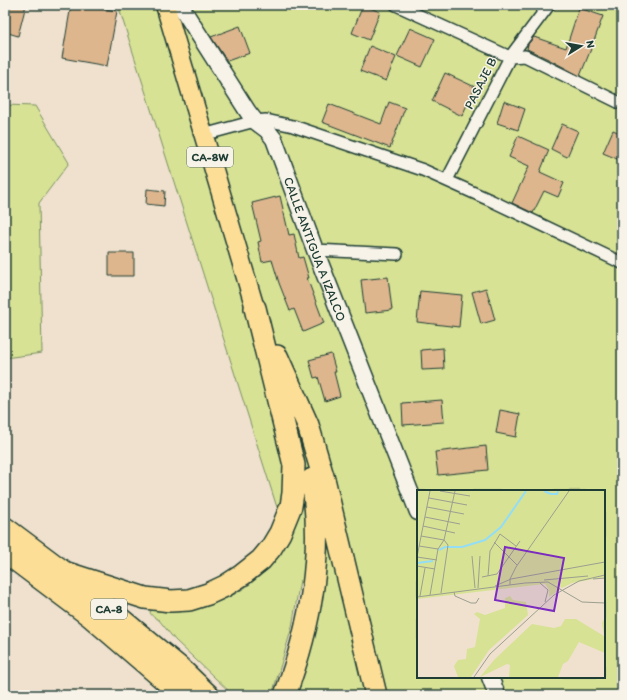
<svg xmlns="http://www.w3.org/2000/svg" width="627" height="700" viewBox="0 0 627 700" font-family="Itim,sans-serif">
<style>
.green{fill:#d7e295;stroke:#7b9064;fill-rule:evenodd}
.building{fill:#ddb68e;stroke:#1f3d34}
.lines{fill:none;stroke-linecap:round;stroke-linejoin:round}
.street-casing{stroke:#1f3d34;stroke-width:14}
.secondary-casing{stroke:#1f3d34;stroke-width:19}
.primary-casing{stroke:#1f3d34;stroke-width:21}
.highway-casing{stroke:#1f3d34;stroke-width:24}
.street{stroke:#f7f3e8;stroke-width:11}
.secondary{stroke:#f7f3e8;stroke-width:16}
.primary{stroke:#fcde96;stroke-width:18}
.highway{stroke:#fcde96;stroke-width:21}
.labels{text-anchor:middle;stroke-width:3;stroke-linejoin:round;paint-order:stroke}
.shield{fill:#f7f3e8;stroke:#60746a;stroke-width:1}
.shield-label{font-size:12px;font-weight:bold;fill:#1f3d34}
.street-label{font-size:13px;fill:#1f3d34;stroke:#f7f3e8}
.inset-river{fill:none;stroke:#94ddf6;stroke-width:2}
.inset-road{fill:none;stroke:#9c9f90;stroke-width:1}
.view{fill:#7b2cbf;fill-opacity:0.15;stroke:#7b2cbf;stroke-width:2}
.inset-edge{fill:none;stroke:#1f3d34;stroke-width:2}
</style>
<rect width="100%" height="100%" fill="#efe1cd"/>
<filter id="ink" filterUnits="userSpaceOnUse"><feTurbulence type="fractalNoise" baseFrequency=".025" numOctaves="2"/><feDisplacementMap in="SourceGraphic" scale="8" xChannelSelector="R" yChannelSelector="G"/><feConvolveMatrix kernelMatrix="1 2 1 2 8 2 1 2 1" color-interpolation-filters="sRGB"/></filter>
<g filter="url(#ink)">
<!-- green -->
<path class="green" d="M118,5H622V695H295L313,643L316,631L300,580L292,627L272,695H233L175,640L159,620C155,618 151,616 150,612L151,610C160,611 167,613 176,612C203,610 234,598 255,580C269,569 278,554 287,539ZM418,491H604V677H418Z
M5,105L35,106L69,163L39,203L42,353L5,358Z"/>
<!-- building -->
<path class="building" d="M5,5H26L18,36L5,32Z
M71,5H83L117,11L107,66L62,58Z
M363,5L380,12L369,40L352,33Z
M579,8L603,16L591,49L580,76L548,59L527,49L528,44L534,37L566,48Z
M240,26L250,53L227,61L211,37Z
M410,28L435,39L422,67L397,56Z
M370,46L396,57L386,81L360,71Z
M445,73L475,87L462,116L432,101Z
M504,101L525,109L518,130L497,123Z
M389,102L405,108L390,148L322,122L329,104L381,124Z
M562,124L578,131L567,157L551,149Z
M613,130L622,134V161L603,153Z
M518,136L549,150L540,172L564,183L558,197L544,191L533,213L512,203L529,166L509,157Z
M147,189L165,191L164,206L146,204Z
M280,196L289,235L294,234L299,258L303,257L309,278H307L324,323L303,332L294,309L290,311L279,283L272,260L262,262L258,242L261,241L252,203Z
M109,253H134V276H109Z
M388,277L392,310L365,313L361,280Z
M486,288L495,320L481,324L472,292Z
M420,291L462,295L459,327L417,322Z
M443,348L444,369L422,370L421,350Z
M331,354L336,372H334L340,396L325,401L318,377L314,378L309,360Z
M442,400L444,422L403,425L402,403Z
M500,410L520,414L516,437L496,433Z
M486,446L488,470L438,475L435,452Z"/>
<g class="lines">
<!-- street casing -->
<g class="street-casing">
<path id="street" d="M396,5L510,57L525,56L622,104
M203,135L255,121L266,120L293,126L423,170L492,201L622,263
M447,180L510,57L549,5
M315,250L397,254"/>
</g>
<!-- secondary casing -->
<g class="secondary-casing">
<g id="secondary">
<path id="s1" d="M180,5L248,112L255,121L267,130L274,139L315,250L418,512"/>
<path d="M490,677L497,695"/>
</g>
</g>
<!-- primary casing -->
<g class="primary-casing">
<path id="primary" d="M165,5L255,308"/>
</g>
<!-- highway casing -->
<g class="highway-casing">
<path id="highway" d="M277,356L308,425L325,483L376,695
M5,528L64,572L179,667L208,695
M5,552L90,616L182,695
M64,572L145,598L171,601L189,600L208,594L225,586L242,575L261,560L271,548L280,533L291,506L293,493L294,465L255,308
M285,695C311,625 324,554 312,479"/>
</g>
<!-- street -->
<use href="#street" class="street"/>
<!-- secondary -->
<use href="#secondary" class="secondary"/>
<!-- primary -->
<use href="#primary" class="primary"/>
<!-- highway -->
<use href="#highway" class="highway"/>
</g>
</g>
<g class="labels">
<!-- shield labels -->
<g class="shield">
<rect x="187" y="147" width="46" height="20" rx="3"/>
<rect x="91" y="599" width="36" height="20" rx="3"/>
</g>
<g class="shield-label">
<text x="210" y="161">CA-8W</text>
<text x="109" y="613">CA-8</text>
</g>
<!-- street labels -->
<g class="street-label">
<text transform="translate(480 83) rotate(-63)" y="5">PASAJE B</text>
<text dy="5" stroke="none"><textPath href="#s1" startOffset="282">CALLE ANTIGUA A IZALCO</textPath></text>
</g>
</g>
<!-- overview -->
<g transform="translate(417 490)">
<rect width="188" height="188" fill="#efe1cd"/>
<path d="M0,1H188V87L155,93L145,98L137,93L144,99L132,107V100L128,94L0,109ZM93,106L96,110L109,112L111,125L72,160L54,187H41L37,176L41,170L49,169L50,159L58,157L63,129L57,124L60,122L68,125L88,118V108ZM188,127V163L162,152L151,171L146,174L141,187H92L93,175L90,174L63,187L77,170L115,134L137,138L144,136L148,129H159L187,146L185,133Z" fill="#d7e295"/>
<path class="inset-river" d="M127,1L134,4H140L141,1M22,60L28,57H45L68,50L84,37L109,1M0,73L16,71"/>
<path class="inset-road" d="M23,1L53,6M12,8L50,15M10,17L47,24M8,27L43,34M6,36L38,43M4,46L27,50L31,55L24,103M77,52L100,75M2,56L21,59M55,66L58,98M0,67L13,1M0,67L20,70M0,76L18,79M71,86L73,61L83,44L99,56M65,87L80,84L103,51M176,89L188,88M127,90L171,86M108,93L131,92L165,112L188,113M123,93L131,100L128,112M93,95V89L99,77L152,1M78,96L94,89L188,72M61,98L63,66M37,102L38,106L54,113H59L62,108M13,105L21,59L27,50L38,1M3,106L8,78M0,107L108,93M57,187L73,164L137,105L162,91L188,85"/>
<path class="view" d="M88,57L147,68L137,121L78,110Z"/>
<rect width="188" height="188" class="inset-edge"/>
</g>
<!-- margin -->
<rect width="627" height="700" fill="none" stroke="#f7f3e8" stroke-width="20"/>
<rect x="10" y="10" width="607" height="680" fill="none" stroke="#1f3d34" stroke-width="1.5" filter="url(#ink)"/>
<!-- north arrow -->
<g transform="translate(581 46) rotate(79)" stroke="#f7f3e8" stroke-width="3" paint-order="stroke">
<path d="M0-3L7 15L0 10L-7 15Z" fill="#1f3d34"/>
<text y="-6" font-size="11" font-weight="bold" text-anchor="middle" fill="#1f3d34">N</text>
</g>
</svg>
